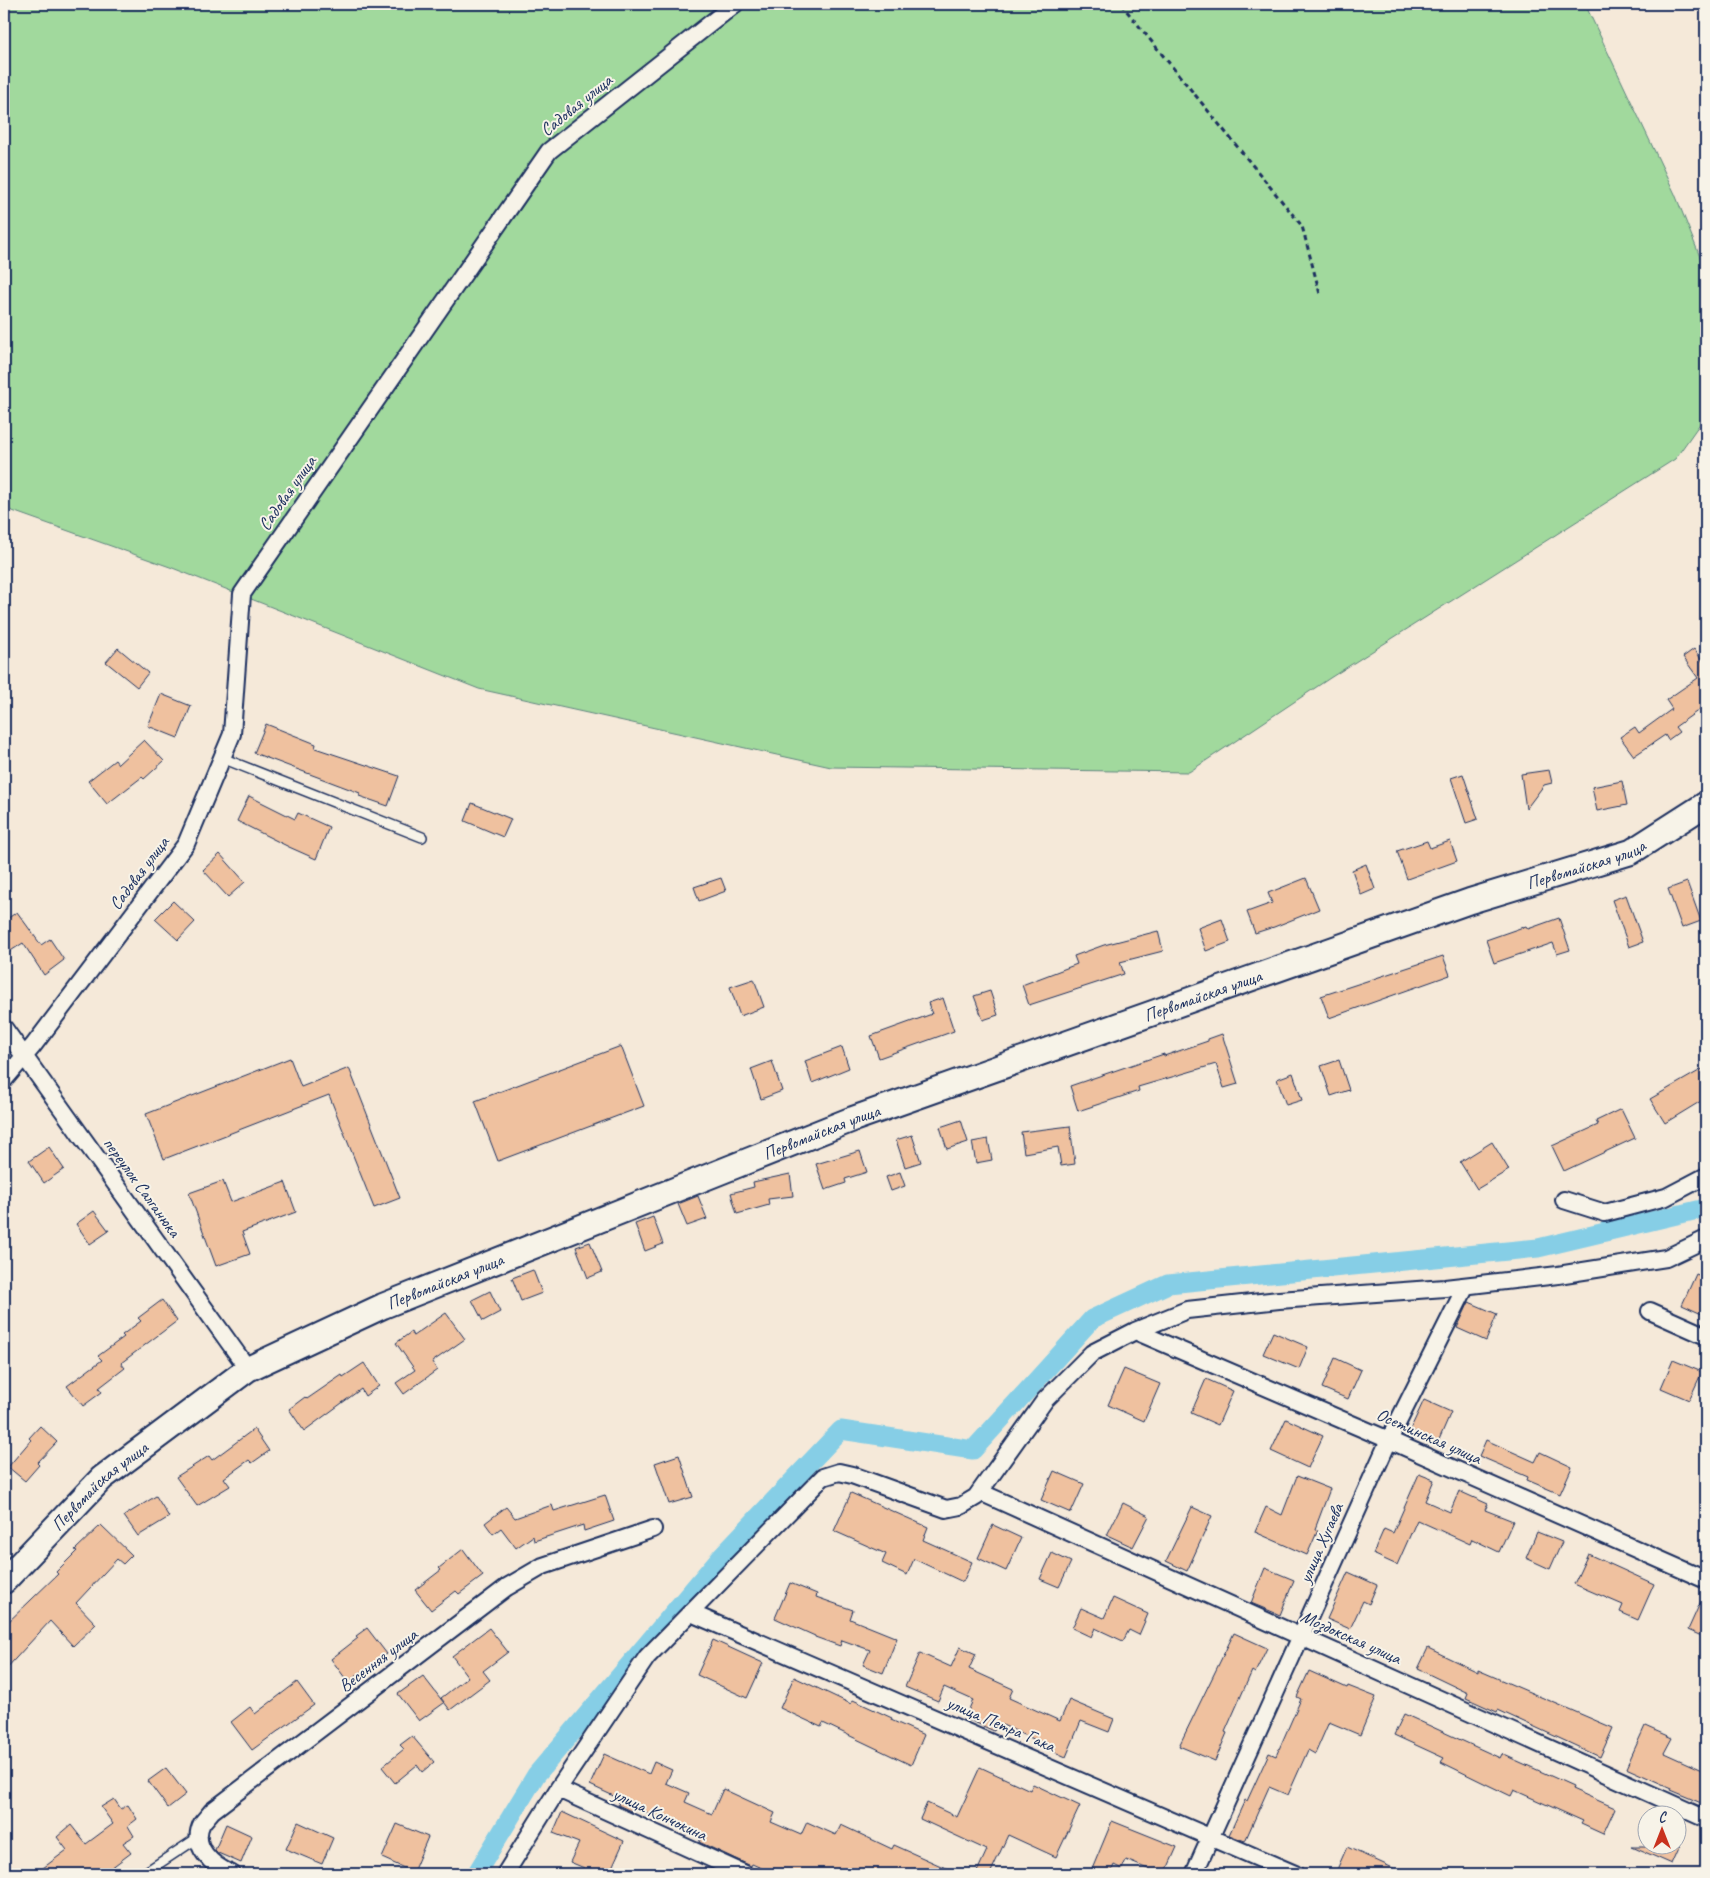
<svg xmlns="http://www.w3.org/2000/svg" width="1710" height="1878" viewBox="0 0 1710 1878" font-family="Caveat,sans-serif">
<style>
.green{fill:#a1d99d;stroke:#5e847e}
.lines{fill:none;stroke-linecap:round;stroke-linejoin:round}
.canal{stroke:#86cee6;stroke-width:19}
.building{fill:#efc19f;stroke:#1b2f5e}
.service-casing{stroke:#1b2f5e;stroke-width:12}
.minor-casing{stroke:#1b2f5e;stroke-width:20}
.secondary-casing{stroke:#1b2f5e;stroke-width:28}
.path{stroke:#1b2f5e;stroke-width:3;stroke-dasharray:5 4;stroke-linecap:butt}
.service{stroke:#f7f3e8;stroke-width:9}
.minor{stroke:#f7f3e8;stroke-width:16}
.secondary{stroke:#f7f3e8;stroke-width:24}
.labels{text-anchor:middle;stroke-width:4;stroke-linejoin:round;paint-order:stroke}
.street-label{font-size:18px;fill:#1b2f5e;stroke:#f7f3e8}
</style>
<rect width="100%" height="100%" fill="#f5e9d9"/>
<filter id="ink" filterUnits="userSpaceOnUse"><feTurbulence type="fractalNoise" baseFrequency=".02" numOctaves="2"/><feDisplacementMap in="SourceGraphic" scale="10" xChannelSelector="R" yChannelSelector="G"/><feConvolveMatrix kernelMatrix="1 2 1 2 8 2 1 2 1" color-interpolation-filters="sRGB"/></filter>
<g filter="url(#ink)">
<!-- green -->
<path class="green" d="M4,4H1585L1675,194L1706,272V415L1675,459L1330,678L1189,772L831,767L479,689L170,567L4,508Z"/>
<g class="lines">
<!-- canal -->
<path class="canal" d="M476,1874L536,1775L723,1554L841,1430L973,1450L1092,1319L1168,1284L1538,1248L1706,1208"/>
</g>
<!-- building -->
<path class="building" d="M118,648L148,673L137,687L106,662Z
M1694,649L1706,666V705L1675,727L1679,732L1668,740L1665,735L1634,756L1620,737L1635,727L1639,733L1672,709L1666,700L1698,678L1683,657Z
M161,694L191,706L178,738L148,726Z
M266,724L316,744L315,748L399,776L388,806L359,796L360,793L254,753Z
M144,740L164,761L144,779L142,777L107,804L88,781L115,760L118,764Z
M1549,770L1552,783L1544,785L1526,809L1521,774Z
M1463,774L1478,819L1466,823L1451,778Z
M1622,781L1627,805L1597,811L1592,787Z
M249,796L295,819L298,813L329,827L316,859L289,847L237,821Z
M472,803L511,819L503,837L465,821Z
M1427,841L1430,848L1450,841L1457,861L1407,879L1397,851Z
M220,854L245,882L228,897L203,870Z
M1366,864L1375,889L1361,895L1352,870Z
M721,878L726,891L699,901L694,887Z
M1306,878L1319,909L1274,927L1255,933L1247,912L1272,903L1268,893Z
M1687,882L1701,921L1682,928L1668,889Z
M1626,895L1643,942L1629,947L1612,900Z
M173,901L195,922L178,940L155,919Z
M17,912L41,945L50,939L64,960L44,975L23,943L9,952L4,945V921Z
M1559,918L1570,950L1557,954L1553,943L1494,963L1486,940L1526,926L1528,929Z
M1222,919L1230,942L1206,951L1198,928Z
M1158,931L1163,951L1120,962L1124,974L1029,1005L1022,985L1077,964L1074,956L1104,945Z
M1443,956L1450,975L1329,1018L1321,996Z
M754,979L764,1007L740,1016L730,987Z
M990,991L998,1015L983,1020L974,996Z
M943,998L954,1031L879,1058L871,1036L932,1014L928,1003Z
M1222,1034L1238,1084L1224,1088L1216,1064L1138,1087L1139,1091L1078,1111L1070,1086L1149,1059L1164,1054V1056L1208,1041V1039Z
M621,1046L644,1106L498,1161L475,1101Z
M842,1047L849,1068L812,1083L805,1061Z
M290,1058L301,1087L349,1068L400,1198L374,1208L329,1095L164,1159L146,1114Z
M1339,1060L1349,1090L1331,1096L1321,1066Z
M772,1061L782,1091L761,1099L751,1069Z
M1706,1067V1098L1665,1123L1650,1099Z
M1293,1073L1302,1100L1286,1105L1277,1079Z
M1621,1109L1635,1138L1564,1171L1552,1146L1598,1125L1596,1121Z
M961,1120L968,1142L947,1149L940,1127Z
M1070,1126L1075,1164L1061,1166L1058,1147L1024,1153L1021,1132Z
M912,1135L921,1162L905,1167L896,1140Z
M988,1139L992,1160L976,1163L972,1142Z
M1492,1142L1509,1170L1477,1189L1460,1162Z
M49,1147L64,1169L44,1183L29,1161Z
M860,1151L867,1172L845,1179L846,1183L825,1190L816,1164Z
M900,1172L905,1186L891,1191L886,1177Z
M790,1174L793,1196L768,1199L769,1205L737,1214L731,1193L754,1187L753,1182Z
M223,1181L231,1202L285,1182L296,1212L242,1232L250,1254L216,1266L189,1193Z
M698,1196L707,1219L687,1226L678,1204Z
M94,1211L109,1231L90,1244L76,1224Z
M653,1217L663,1244L645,1251L635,1224Z
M590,1242L602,1272L588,1278L576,1247Z
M533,1270L542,1293L521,1301L512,1278Z
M1696,1274L1706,1278V1316L1682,1305Z
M490,1291L500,1312L483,1321L472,1300Z
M162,1300L177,1321L121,1363L125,1368L99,1388L102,1392L83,1406L67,1386L102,1360L98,1356L124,1337L122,1335L141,1321L138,1318Z
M1469,1302L1497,1314L1486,1341L1457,1328Z
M446,1313L465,1339L432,1362L437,1370L404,1394L396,1383L415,1370L396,1343L411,1332L413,1336Z
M1273,1332L1308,1347L1299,1369L1263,1354Z
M1335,1358L1361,1370L1348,1399L1322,1388Z
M1673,1360L1702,1372L1689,1400L1661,1388Z
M364,1363L379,1386L365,1396L361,1389L304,1431L289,1409L305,1397L307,1399L342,1375L343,1377Z
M1124,1369L1160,1384L1144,1421L1108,1405Z
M1206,1379L1233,1391L1218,1425L1191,1413Z
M1424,1400L1451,1412L1438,1442L1410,1430Z
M1286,1419L1323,1436L1308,1468L1271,1451Z
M40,1426L57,1442L37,1463L39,1465L25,1481L8,1467L31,1440L29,1438Z
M254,1429L269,1451L252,1463L249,1460L224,1478L230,1486L197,1506L176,1477L209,1456L212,1460Z
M1486,1440L1535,1462L1540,1452L1572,1467L1560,1494L1527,1480L1528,1477L1479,1456Z
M679,1455L693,1497L669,1504L655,1463Z
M1054,1471L1084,1484L1071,1513L1041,1500Z
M1419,1474L1434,1480L1425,1501L1450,1512L1459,1491L1488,1504L1485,1510L1513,1521L1499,1552L1472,1539L1470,1544L1417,1520L1397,1565L1373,1554L1384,1529L1393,1533Z
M1297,1476L1330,1489L1315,1529L1318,1530L1307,1555L1255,1532L1266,1507L1282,1515Z
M851,1493L928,1527L923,1540L972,1562L963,1582L914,1559L907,1575L882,1563L886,1554L834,1531Z
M605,1495L614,1521L584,1531L583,1525L534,1541L533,1536L516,1548L501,1528L493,1534L485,1523L506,1507L515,1518L552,1505L554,1511Z
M156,1496L169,1517L138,1536L124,1516Z
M1123,1503L1149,1516L1133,1547L1107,1535Z
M1192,1507L1212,1516L1187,1571L1166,1561Z
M101,1525L132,1555L123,1564L117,1559L76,1603L96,1624L73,1646L50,1621L4,1671V1626L58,1574L56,1572L77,1551L75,1550Z
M993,1525L1021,1538L1006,1571L978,1558Z
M1537,1532L1562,1542L1550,1569L1526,1558Z
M463,1549L483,1576L459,1594L456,1591L431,1610L415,1590L441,1570L439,1568Z
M1052,1553L1071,1562L1059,1587L1040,1579Z
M1588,1554L1654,1584L1638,1620L1620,1612L1623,1605L1574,1584Z
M1265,1568L1294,1580L1280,1615L1251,1603Z
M1348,1572L1377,1585L1369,1604L1363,1601L1350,1629L1327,1619Z
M790,1583L817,1594L816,1597L853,1610L850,1619L897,1638L883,1673L863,1665L870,1650L842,1640L840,1646L815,1637V1636L775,1618Z
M1706,1590V1638L1688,1630Z
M1113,1598L1148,1614L1139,1635L1129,1630L1123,1641L1095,1628L1091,1637L1072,1628L1081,1608L1104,1618Z
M367,1628L387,1654L348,1682L331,1659L358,1638L356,1636Z
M489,1628L508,1652L483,1671L490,1680L450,1710L441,1698L468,1677L452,1656Z
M1234,1633L1267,1648L1255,1673L1252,1671L1225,1732L1227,1733L1215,1761L1179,1746Z
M713,1640L763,1663L747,1698L697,1675Z
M960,1647L976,1654L969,1669L1013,1689L1009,1698L1060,1721L1069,1700L1114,1719L1109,1732L1081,1721L1066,1757L1048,1749L1049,1746L998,1723L994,1731L965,1718L973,1700L944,1687L938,1701L905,1687L920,1653L951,1667Z
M1428,1648L1478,1672V1670L1613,1728L1600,1757L1498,1710L1497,1712L1466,1698L1468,1693L1418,1669Z
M1309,1671L1347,1688L1348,1686L1376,1697L1360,1735L1329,1722L1315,1754L1308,1750L1288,1795L1269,1787L1245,1841L1229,1835L1245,1800L1247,1801L1269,1753L1276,1756L1301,1699L1297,1697Z
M423,1676L444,1703L419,1721L398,1694Z
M794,1677L851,1704L853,1700L892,1718L891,1720L924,1735L911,1765L823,1723L821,1727L780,1708Z
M297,1682L314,1705L252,1750L231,1722L250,1707L255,1714Z
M1404,1714L1500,1758L1502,1754L1573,1786L1572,1789L1615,1808L1603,1834L1581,1824L1583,1821L1514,1790L1511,1796L1488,1785L1441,1762L1444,1758L1394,1735Z
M1645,1726L1672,1738L1664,1753L1706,1772V1805L1670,1790L1671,1788L1626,1768Z
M412,1736L434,1762L422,1772L417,1765L395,1783L382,1767L404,1749L400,1745Z
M604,1754L649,1774L654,1762L672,1770L666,1783L689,1793L685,1802L712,1814L723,1789L775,1813L771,1822L801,1835L807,1822L836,1835L841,1825L892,1849L894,1845L959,1874H775L752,1864L751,1866L699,1842L701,1838L633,1806L631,1811L618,1805L620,1799L590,1785Z
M980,1767L1030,1790L1033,1784L1080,1806L1056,1857L1008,1835L990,1874H976L987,1850L920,1819L927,1803L957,1817Z
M166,1768L186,1794L168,1808L148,1781Z
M114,1799L121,1809L128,1805L137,1819L128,1826L134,1836L123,1843L131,1853L103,1874H35L67,1850L57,1837L71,1825L86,1844L113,1824L101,1807Z
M562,1812L624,1841L609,1874H588L589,1870L570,1862L579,1843L553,1833Z
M1112,1821L1177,1847L1165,1874H1160L1126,1860L1122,1869L1114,1865L1110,1874H1090Z
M298,1822L333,1838L322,1864L286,1849Z
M226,1824L252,1836L241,1863L218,1853L215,1850Z
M397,1824L428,1837L413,1872L382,1858Z
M1631,1846H1680L1672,1864Z
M1347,1847L1406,1874H1335Z"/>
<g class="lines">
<!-- service casing -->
<g class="service-casing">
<path id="service" d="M222,758L422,837
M143,1874L199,1837"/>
</g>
<!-- minor casing -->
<g class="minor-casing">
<path id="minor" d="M4,1028L248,1369
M4,1080L33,1046L186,844L232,734L242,594L549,151L735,4
M1564,1200L1605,1213L1666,1197L1706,1176
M1650,1311L1706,1336
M1135,1331L1389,1440L1706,1580
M980,1492L1706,1819
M691,1613L1295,1874
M558,1789L745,1874
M232,1874C213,1866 190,1847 202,1823C205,1819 209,1815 212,1811L507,1587L543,1566L653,1529
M505,1874L558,1789L647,1657L823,1477L839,1472L852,1475L946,1509L961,1506L976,1497L1045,1400L1092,1353L1135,1331L1187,1310L1279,1300L1445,1288L1558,1275L1666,1258L1706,1239
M1194,1874L1389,1440L1466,1286"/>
</g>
<!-- secondary casing -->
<g class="secondary-casing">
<g id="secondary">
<path id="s1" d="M4,1581L102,1478L248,1369L383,1306L853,1119L1470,901L1631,852L1706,804"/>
</g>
</g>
<!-- path -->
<path class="path" d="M1121,4L1302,226L1320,294"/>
<!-- service -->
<use href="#service" class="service"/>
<!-- minor -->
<use href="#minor" class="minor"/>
<!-- secondary -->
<use href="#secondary" class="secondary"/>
</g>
</g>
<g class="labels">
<!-- street labels -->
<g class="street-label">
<text transform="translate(576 105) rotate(-39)" y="6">Садовая улица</text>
<text transform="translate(287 493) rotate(-55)" y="6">Садовая улица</text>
<text dy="6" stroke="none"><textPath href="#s1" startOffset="1755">Первомайская улица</textPath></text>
<text transform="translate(139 873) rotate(-53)" y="6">Садовая улица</text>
<text dy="6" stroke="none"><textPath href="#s1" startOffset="1350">Первомайская улица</textPath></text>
<text dy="6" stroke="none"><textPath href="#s1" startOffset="945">Первомайская улица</textPath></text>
<text transform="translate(142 1187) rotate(54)" y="6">переулок Салганюка</text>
<text dy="6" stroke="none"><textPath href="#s1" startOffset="540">Первомайская улица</textPath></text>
<text transform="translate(1429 1436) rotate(24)" y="6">Осетинская улица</text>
<text dy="6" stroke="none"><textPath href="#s1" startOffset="135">Первомайская улица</textPath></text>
<text transform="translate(1321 1543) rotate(-66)" y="6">улица Хугаева</text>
<text transform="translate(1351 1637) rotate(24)" y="6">Моздокская улица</text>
<text transform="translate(378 1660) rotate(-37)" y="6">Весенняя улица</text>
<text transform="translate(1001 1724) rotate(23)" y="6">улица Петра Гака</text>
<text transform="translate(660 1814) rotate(25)" y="6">улица Кончокина</text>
</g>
</g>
<!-- margin -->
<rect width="1710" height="1878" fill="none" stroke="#f7f3e8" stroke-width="20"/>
<rect x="10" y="10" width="1690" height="1858" fill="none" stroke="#1b2f5e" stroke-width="2" filter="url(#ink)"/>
<!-- north arrow -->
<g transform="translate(1662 1830)"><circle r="24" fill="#f7f3e8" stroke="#9fa5b1"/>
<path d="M0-4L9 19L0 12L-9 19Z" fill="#c8321e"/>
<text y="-8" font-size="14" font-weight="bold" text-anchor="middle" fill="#1b2f5e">С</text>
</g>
</svg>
